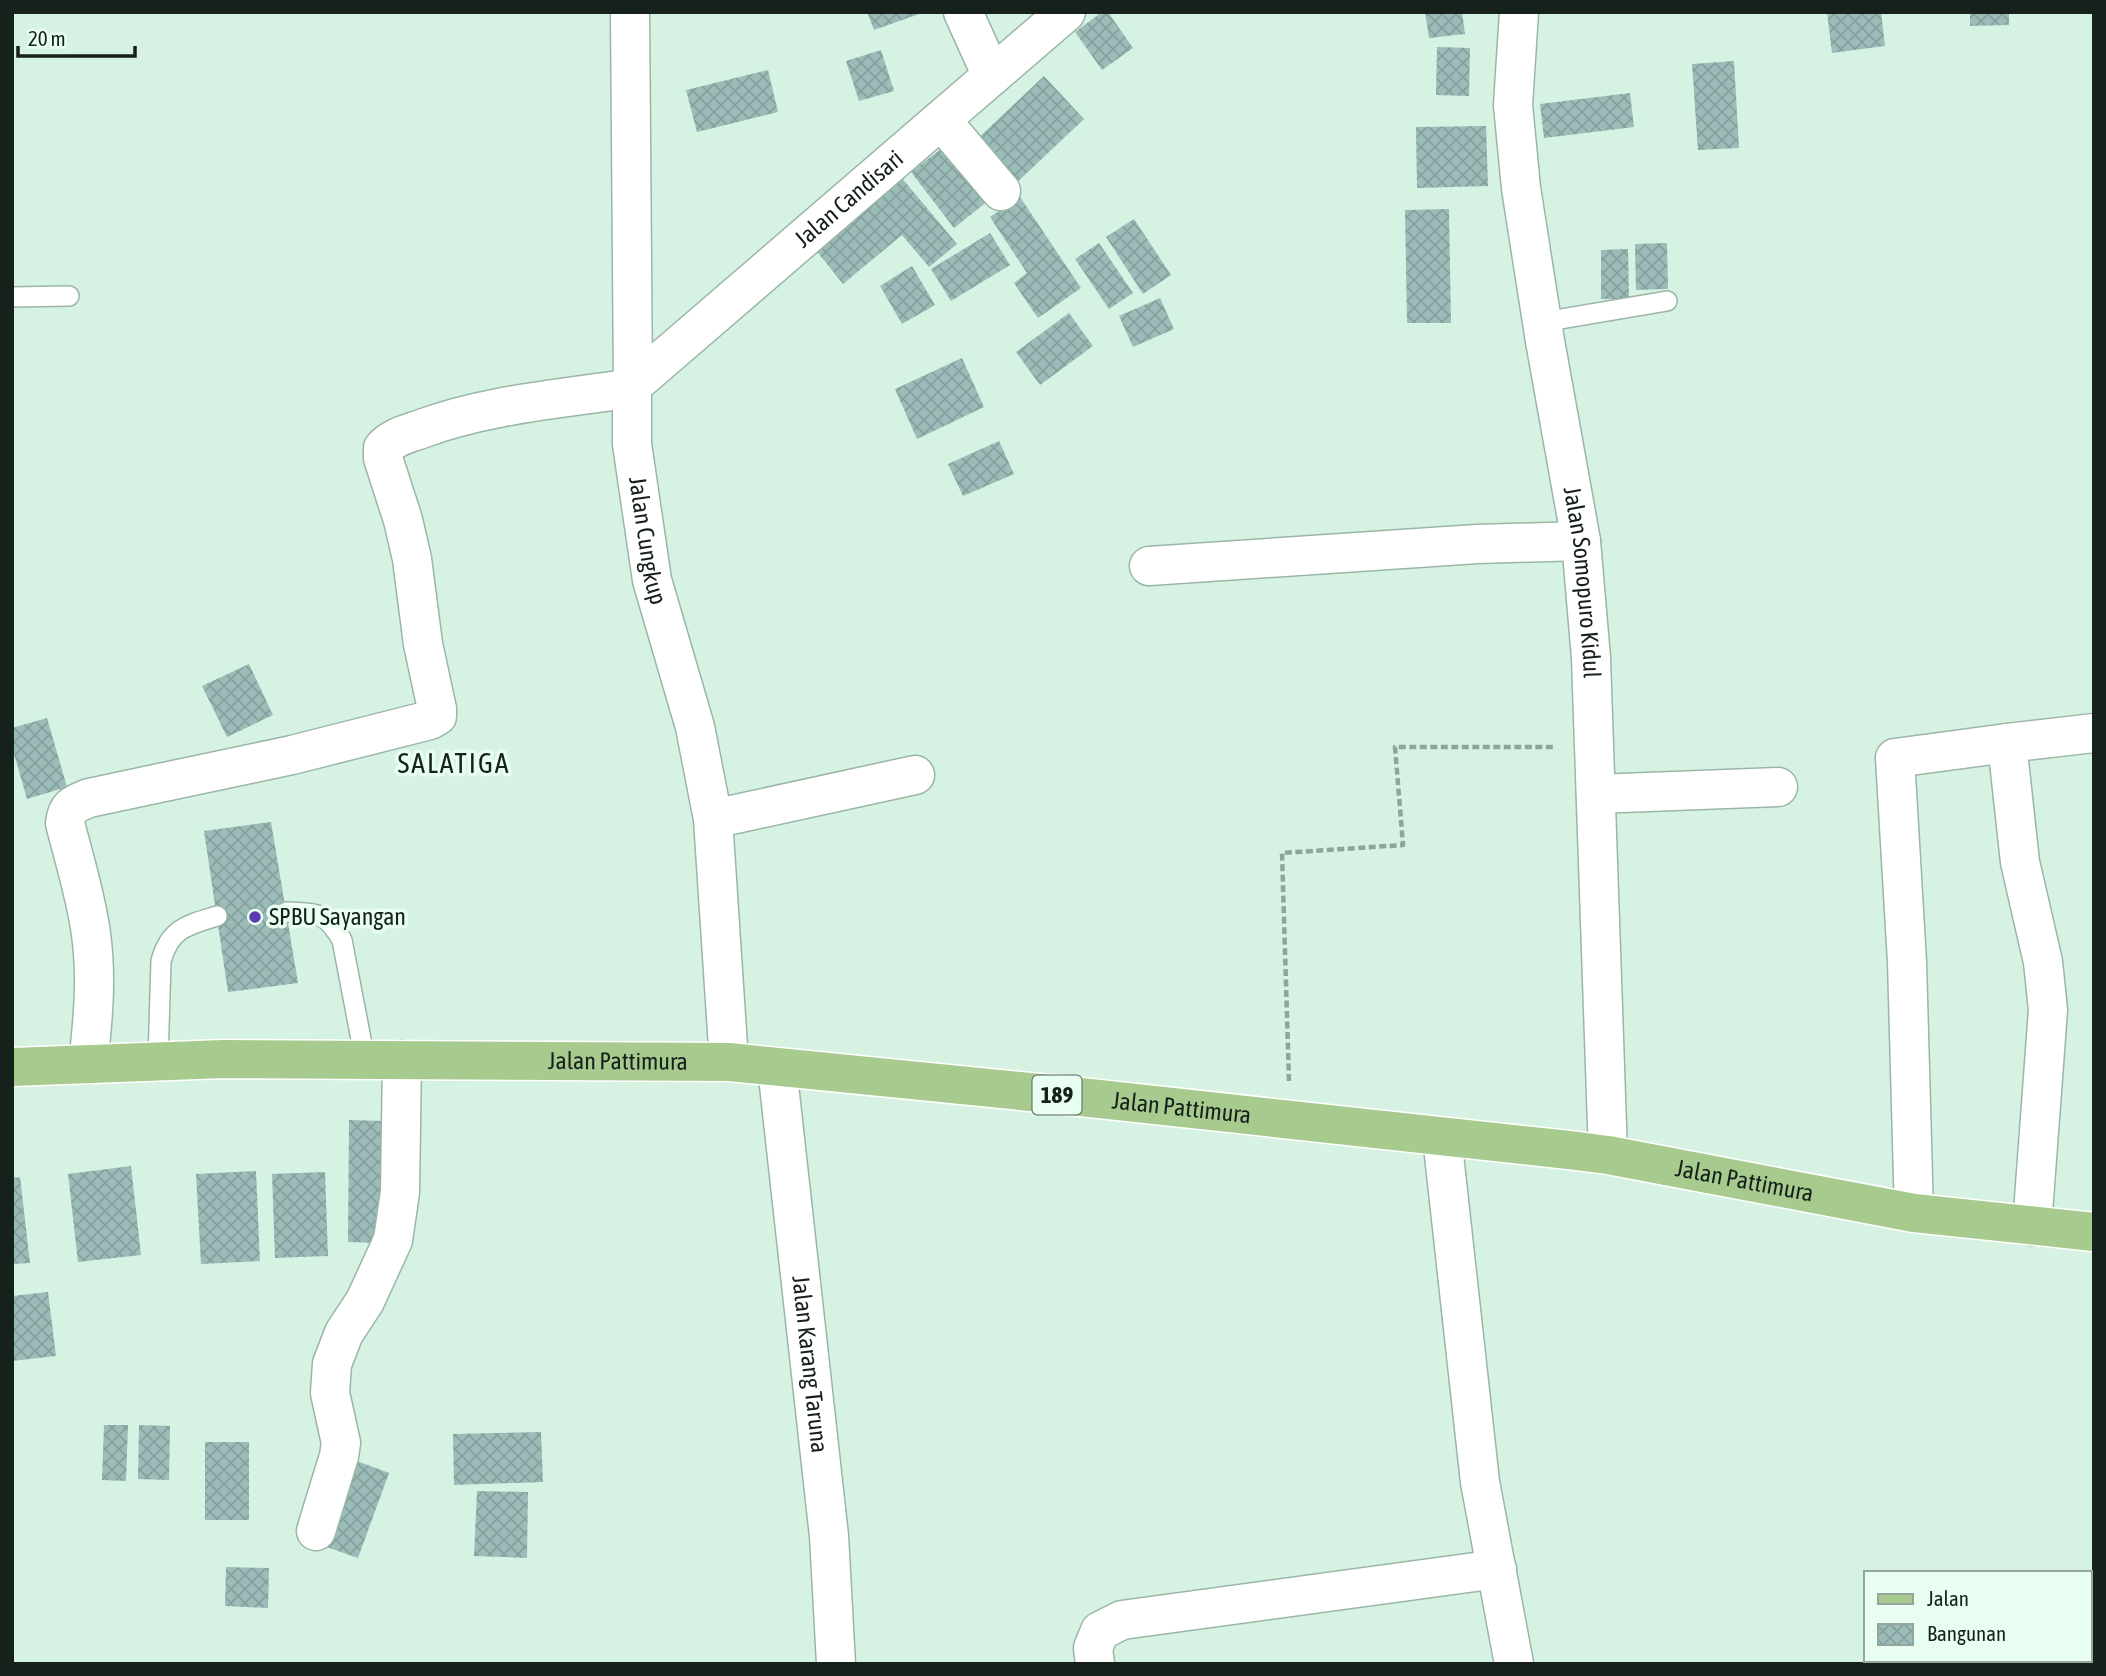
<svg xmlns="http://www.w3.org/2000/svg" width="2106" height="1676" viewBox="0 0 2106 1676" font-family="'Asap Condensed',sans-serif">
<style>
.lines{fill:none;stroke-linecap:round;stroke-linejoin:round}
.stream{stroke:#499eac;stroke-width:12}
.building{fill:url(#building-cross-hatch)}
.service-casing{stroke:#9bb6a6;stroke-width:22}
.minor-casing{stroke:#9bb6a6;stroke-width:41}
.primary-casing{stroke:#fff;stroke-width:41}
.path{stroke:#90a599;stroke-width:4.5;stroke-dasharray:7 3.5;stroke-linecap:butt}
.service{stroke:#fff;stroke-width:19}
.minor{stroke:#fff;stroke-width:38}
.primary{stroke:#a7cb8e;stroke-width:38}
.poi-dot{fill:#5b3bb3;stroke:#e7fef1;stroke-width:2.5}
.labels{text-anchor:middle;stroke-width:7;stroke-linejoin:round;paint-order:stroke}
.shield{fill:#e7fef1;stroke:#55635c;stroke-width:2}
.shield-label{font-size:23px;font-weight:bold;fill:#17211c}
.street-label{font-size:24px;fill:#17211c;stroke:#e7fef1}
.poi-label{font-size:24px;fill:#17211c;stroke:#e7fef1;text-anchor:start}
.quarter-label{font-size:28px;letter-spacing:2px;fill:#17211c;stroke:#e7fef1}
</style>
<defs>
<pattern id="building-cross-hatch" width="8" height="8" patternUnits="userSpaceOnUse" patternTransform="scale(1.75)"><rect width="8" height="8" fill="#9bbcb8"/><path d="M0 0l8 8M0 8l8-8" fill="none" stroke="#85a19e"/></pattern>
</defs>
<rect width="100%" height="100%" fill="#d6f2e2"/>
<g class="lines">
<!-- stream -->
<path class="stream" d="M2090,1625L2094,1621
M2070,1664V1660"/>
</g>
<!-- building -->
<path class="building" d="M867,12H922V13L874,30Z
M1102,12H1108L1133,48L1102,70L1075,32Z
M1425,12H1462L1465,34L1429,38Z
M1827,12H1881L1885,46L1832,53Z
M1970,12H2009V25L1970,26Z
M1437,47L1470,48L1469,96L1436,95Z
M881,50L894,91L859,101L846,61Z
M1734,61L1739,148L1698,150L1692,64Z
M768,70L778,112L697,132L686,90Z
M1044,76L1084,119L1011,188L971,145Z
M1630,93L1634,127L1544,138L1540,104Z
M1486,126L1488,186L1417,188L1416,127Z
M950,142L993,197L954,228L911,172Z
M896,171L957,244L929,267L902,235L843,284L810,243Z
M1020,197L1081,288L1038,318L1014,283L1027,273L990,217Z
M1449,209L1451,323H1407L1405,210Z
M1134,219L1171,275L1143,294L1106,237Z
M990,233L1010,265L951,301L931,269Z
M1099,243L1133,293L1109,309L1075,259Z
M1667,243L1668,289L1636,290L1635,244Z
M1628,249L1629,299H1601V250Z
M912,266L935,305L902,324L880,286Z
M1160,298L1174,329L1133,347L1119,316Z
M1069,313L1093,346L1040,385L1016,352Z
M962,358L984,407L917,439L895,389Z
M999,441L1014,474L963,496L948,464Z
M249,664L273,715L227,737L202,686Z
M47,718L67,787L27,799L12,747V728Z
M271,822L298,983L228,992L204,831Z
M349,1120L383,1121L381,1243L348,1242Z
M131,1166L141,1255L78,1262L68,1174Z
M256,1171L260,1261L201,1264L196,1174Z
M325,1172L328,1256L275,1258L272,1174Z
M20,1177L30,1263L12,1264V1178Z
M48,1292L56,1356L12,1361V1296Z
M104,1425H128L126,1481L102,1480Z
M139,1425L170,1426L169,1480L138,1479Z
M541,1432L543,1482L454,1485L453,1434Z
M205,1442H249V1520H205Z
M349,1458L389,1473L358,1558L318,1544Z
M477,1491L528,1492L527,1558L474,1556Z
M226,1567L269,1568L268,1608L225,1606Z"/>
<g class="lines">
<!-- service casing -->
<g class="service-casing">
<path id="service" d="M12,297L69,296
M1543,322L1667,301
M287,912C318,914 325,911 342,940L365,1060
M158,1060L161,961C170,928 188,925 217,916"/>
</g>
<!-- minor casing -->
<g class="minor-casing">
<g id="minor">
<path id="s1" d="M630,12L633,385L632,388V444L652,580L695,727L713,819L729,1062"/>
<path d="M963,12L992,76"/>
<path id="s2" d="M1519,12L1513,105L1521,188L1545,341L1581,541L1591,658L1608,1155"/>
<path d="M941,120L1001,191"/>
<path id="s3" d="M633,385L1066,12"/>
<path d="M1149,566L1477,544L1581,541"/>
<path d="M2007,743L2094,733"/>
<path d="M1596,794L1778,787"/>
<path d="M713,819L915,775"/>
<path d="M88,1064C93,1021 97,977 91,934C86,896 74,859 65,823C67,806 74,804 89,798L292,755L430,720L437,716V709L423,644L412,559L403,520L383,458V448C393,437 407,434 421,429C488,404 561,399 632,388"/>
<path id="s4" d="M777,1067L829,1536L836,1664"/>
<path d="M1442,1137L1480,1482L1514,1664"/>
<path d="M1914,1213L1907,962L1895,758L2007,743L2020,862L2043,962L2048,1010L2032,1226"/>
<path d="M316,1531L339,1456L341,1443L330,1393L332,1364L344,1333L365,1301L393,1240L400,1192L402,1060"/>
<path d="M1095,1664L1093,1648L1100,1631L1122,1620L1497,1569"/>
</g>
</g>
<!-- primary casing -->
<g class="primary-casing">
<g id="primary">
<path id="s5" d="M12,1067L224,1059L729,1062L1081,1097L1569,1150L1608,1155L1914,1213L2094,1232"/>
</g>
</g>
<!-- path -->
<path class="path" d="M1289,1081L1282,853L1403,845L1395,747H1555"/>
<!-- service -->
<use href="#service" class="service"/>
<!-- minor -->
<use href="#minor" class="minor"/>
<!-- primary -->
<use href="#primary" class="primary"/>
</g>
<!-- markers -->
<circle class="poi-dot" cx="255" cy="917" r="7"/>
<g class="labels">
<!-- shield labels -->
<rect class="shield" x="1032.5" y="1075.5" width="49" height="39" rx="5"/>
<g class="shield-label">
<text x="1057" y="1103">189</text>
</g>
<!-- street labels -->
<g class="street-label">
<text dy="8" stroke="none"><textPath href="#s3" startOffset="285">Jalan Candisari</textPath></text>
<text dy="8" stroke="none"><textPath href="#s1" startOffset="530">Jalan Cungkup</textPath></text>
<text dy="8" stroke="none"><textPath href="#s2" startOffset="576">Jalan Somopuro Kidul</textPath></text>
<text dy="8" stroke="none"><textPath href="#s5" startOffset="606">Jalan Pattimura</textPath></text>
<text dy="8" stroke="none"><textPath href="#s5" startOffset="1172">Jalan Pattimura</textPath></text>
<text dy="8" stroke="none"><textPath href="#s5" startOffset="1740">Jalan Pattimura</textPath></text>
<text dy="8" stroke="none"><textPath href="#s4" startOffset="299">Jalan Karang Taruna</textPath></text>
</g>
<!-- poi labels -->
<g class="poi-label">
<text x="269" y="925">SPBU Sayangan</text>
</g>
<!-- quarter labels -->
<g class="quarter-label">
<text x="454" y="773">SALATIGA</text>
</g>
</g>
<!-- border -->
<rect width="2106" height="1676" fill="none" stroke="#17211c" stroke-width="28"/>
<!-- legend -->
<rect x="1864" y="1571" width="228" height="91" fill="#e7fef1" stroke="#94a69c" stroke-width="2"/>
<rect x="1878" y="1594" width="35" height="10" fill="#a7cb8e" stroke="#94a69c" stroke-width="2"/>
<text x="1927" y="1606" font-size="21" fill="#17211c">Jalan</text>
<rect x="1878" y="1624" width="35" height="21" fill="url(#building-cross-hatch)" stroke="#94a69c" stroke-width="2"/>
<text x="1927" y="1641" font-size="21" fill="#17211c">Bangunan</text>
<!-- scale -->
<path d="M18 46v10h117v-10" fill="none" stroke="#17211c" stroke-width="3.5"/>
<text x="28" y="46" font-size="21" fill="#17211c" stroke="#e7fef1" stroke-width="5" paint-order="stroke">20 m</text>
</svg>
